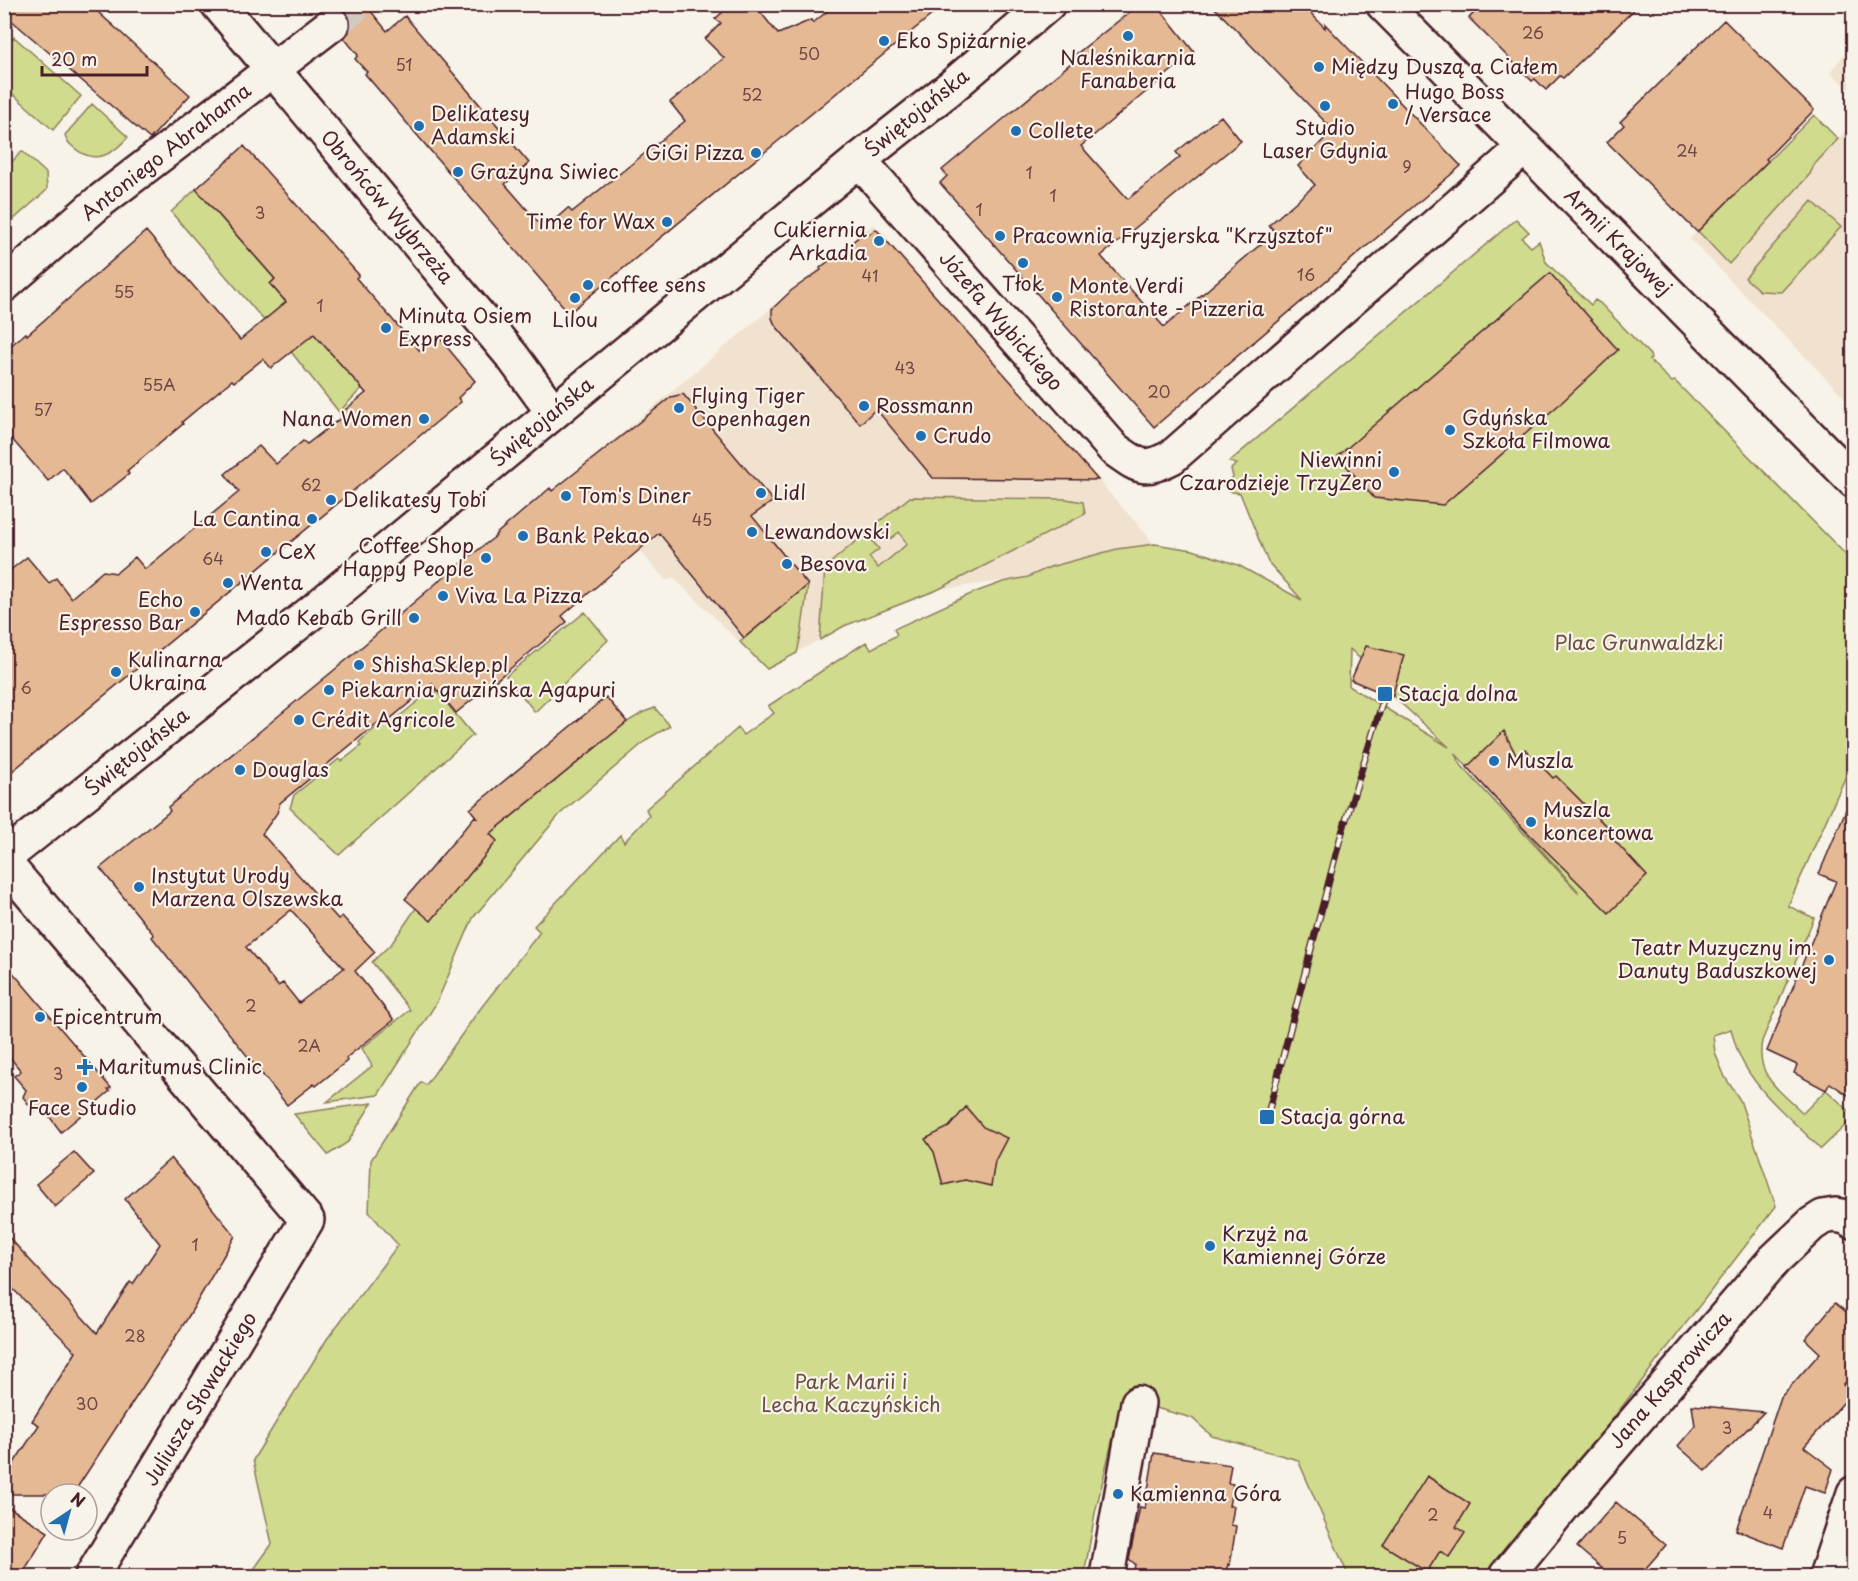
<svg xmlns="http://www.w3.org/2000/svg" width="1858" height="1581" viewBox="0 0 1858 1581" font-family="'Playpen Sans',sans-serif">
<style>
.built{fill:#f1e2cf}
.green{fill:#d0db8e;stroke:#8d7d5c;stroke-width:1.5;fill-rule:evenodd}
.building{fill:#e4b994;stroke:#4a1f2b;stroke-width:1.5;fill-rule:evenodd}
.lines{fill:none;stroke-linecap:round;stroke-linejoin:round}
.minor-tunnel{stroke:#d4c9c2;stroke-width:33;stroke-dasharray:33 16;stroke-linecap:butt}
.minor-casing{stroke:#4a1f2b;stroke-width:38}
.tertiary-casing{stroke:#4a1f2b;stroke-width:38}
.minor{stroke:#f7f3e8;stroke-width:33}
.tertiary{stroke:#f7f3e8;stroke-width:33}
.rail-casing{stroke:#4a1f2b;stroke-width:7}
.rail{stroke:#f7f3e8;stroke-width:4.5;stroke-dasharray:14;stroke-linecap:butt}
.poi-dot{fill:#1f6fb2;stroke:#f7f3e8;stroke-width:2}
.labels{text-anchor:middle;stroke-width:4.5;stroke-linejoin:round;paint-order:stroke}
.number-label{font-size:16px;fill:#704645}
.poi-label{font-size:20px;fill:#4a1f2b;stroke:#f7f3e8;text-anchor:start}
.street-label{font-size:20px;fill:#4a1f2b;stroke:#f7f3e8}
.park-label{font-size:20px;fill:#6c4e44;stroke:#f7f3e8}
</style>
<rect width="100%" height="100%" fill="#f7f3e8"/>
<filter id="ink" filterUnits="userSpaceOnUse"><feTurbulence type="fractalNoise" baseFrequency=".0167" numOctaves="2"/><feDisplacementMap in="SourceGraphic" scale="12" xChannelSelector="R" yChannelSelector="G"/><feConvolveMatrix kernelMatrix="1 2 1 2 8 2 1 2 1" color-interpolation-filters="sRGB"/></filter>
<g filter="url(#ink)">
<!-- built -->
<path class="built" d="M1853,43V92L1830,72Z
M1814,115L1838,139L1853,122V406L1690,239Z
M874,224L1083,463L1185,578L1031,577L937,590L844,626L767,669L673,577L666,581L574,473L849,243Z"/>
<!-- green -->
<path class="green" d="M14,37L81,96L53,130L5,87V48Z
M92,104L128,137C108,160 89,165 67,141L65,135Z
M1814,115L1838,139L1814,165L1810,174L1729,264L1698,231Z
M22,151L46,173L47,190L5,227V169Z
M196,189L275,279L270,284L352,377L366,384L339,412L292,353L171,212Z
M1812,201L1841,227L1781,292L1760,291L1745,278Z
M1516,219L1529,232L1522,238L1531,247L1539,241L1546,262L1591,305L1595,300L1600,303L1650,355L1651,359L1649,360L1672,382L1675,381L1853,562V760L1788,906L1814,918L1762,1041C1755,1076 1780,1091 1803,1113L1826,1090L1853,1114V1118L1821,1149C1793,1120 1753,1090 1738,1052C1735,1044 1733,1036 1731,1029L1713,1035L1715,1053L1725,1077L1740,1100L1776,1206L1492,1576H1346L1348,1575L1298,1460L1212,1436L1192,1418L1138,1403L1122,1400L1095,1513L1084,1576H249L272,1544L253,1460L327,1339L398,1245L369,1212L371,1160L421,1082L426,1085L477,1013L540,932L534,926L620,835L624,842L649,816L646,809L738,728L743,735L774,713L768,706L866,642L871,649L897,635L894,629L973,593L1003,582L1028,577L1050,567L1117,549L1155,544L1193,550L1238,565L1302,600L1268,562L1240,493L1232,492L1223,486L1233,477L1231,469L1237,464L1229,462ZM1350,649L1394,692L1393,696L1449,747L1349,686ZM1455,753L1578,891V892L1461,765Z
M910,497L1066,499L1083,502L1085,514L937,590L844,626L820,640L825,567L866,533L879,549L869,557L878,568L907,544L899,532L889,540L876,524Z
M808,585L801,635L797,653L767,669L740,642Z
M585,612L608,640L535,712L506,676Z
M434,688L473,735L339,855L290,808L294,795L339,759L342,761L361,746L359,742L386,719L390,724Z
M655,708L670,726L649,738L560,814L473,918L437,1002L378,1095L327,1102L372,1066L362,1048L410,1010L372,962L392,943L416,908L496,841L490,834L627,722L644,712Z
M372,1103L348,1142L328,1155L294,1114Z"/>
<!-- building -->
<path class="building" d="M4,4H89L190,95L150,139L4,14Z
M315,4H365L387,31L405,16L529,163L505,184L544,229L568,208L572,212L685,121L670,102L724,58L705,39L721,23L715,19L732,4H754L778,34L811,20L813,23L836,4H945L569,313L365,74L367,72L355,59L358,55L344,38L349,32L351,22L346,12L340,7L330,5L320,10Z
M1140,4H1156L1194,52L1081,146L1128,199L1180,157L1176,152L1221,116L1241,141L1101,256L1164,327L1275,232L1269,225L1315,185L1298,166L1333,130L1211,4H1302L1325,28V24L1461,166L1154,427L940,183L947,176L942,170L1077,58L1075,55Z
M1483,4H1640L1563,78L1560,76L1546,90L1535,79L1532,81L1469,18Z
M1724,20L1814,110L1766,159L1768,161L1697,232L1607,142L1624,125L1620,122Z
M244,146L359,275L356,278L420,351L438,336L475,381L458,398L461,402L4,778V575L27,557L49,583L56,578L71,598L103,571L116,573L135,557L145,569L239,492L225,474L259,446L276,464L303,441L307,444L342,417L340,414L366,393L314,334L271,368L263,359L234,382L232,380L182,422L183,424L127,471L129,474L91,504L63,468L48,481L4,430V351L26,333L27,335L146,231L240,340L286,302L270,284L275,279L196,189Z
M876,229L921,280L1098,480L933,478L876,409L860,424L775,325L772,318V309L792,290L821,270L820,268L866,231L868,235Z
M1550,273L1618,350L1561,403L1443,505L1374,498L1338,456Z
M683,394L773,501L752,516L808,585L744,638L659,533L562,616L567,622L456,713L432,684L390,719L386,716L280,803L277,813L262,834L338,919L342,916L375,952L355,971L394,1020L346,1058L347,1061L316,1086L314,1084L287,1105L194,990L152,937L154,935L100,868L170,811L168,807L185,793L350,657L447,574L496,536L495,535L550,488L552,491L671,397ZM291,910L344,968L299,1003L283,983L278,986L246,947Z
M1366,646L1404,655L1392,697L1351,680Z
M606,697L627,722L490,834L497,841L431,921L405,899L475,816L478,819L470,809Z
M1504,731L1517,757L1525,749L1553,778L1556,776L1606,826L1603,828L1647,876L1609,913L1514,819L1467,767Z
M1853,793H1854V1099L1830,1083L1826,1090L1794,1073L1797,1065L1767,1051L1836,881L1819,874Z
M4,962L111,1088L108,1089L110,1091L61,1132L43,1108L34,1111L23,1097L26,1090L14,1076L21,1071L4,1050Z
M966,1107L983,1127L1007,1138L995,1161L991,1186L965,1180L943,1185L934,1152L925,1139L949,1127Z
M74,1152L94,1174L55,1207L36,1184Z
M171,1158L235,1236L187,1319L73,1494H4V1478L39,1425L32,1421L76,1352L4,1280V1232L97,1333L130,1282L133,1284L160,1244L125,1199Z
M1835,1303L1854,1318V1373L1843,1385L1852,1393L1804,1447L1833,1469L1825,1493L1805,1486L1783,1548L1736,1530L1781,1397L1820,1353L1805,1339Z
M1692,1405L1764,1412L1706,1471L1678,1446L1695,1426Z
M1154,1453L1231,1465L1228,1483L1233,1484L1229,1506H1234L1231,1525L1236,1526L1230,1565L1228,1564L1225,1576H1133L1135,1564L1129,1559L1140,1507L1145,1508Z
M1427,1476L1470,1504L1456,1527L1465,1533L1449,1557L1440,1551L1427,1572L1383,1545Z
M1616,1502L1666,1545L1639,1576H1611L1577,1547Z
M4,1504L48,1532L21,1576H4Z"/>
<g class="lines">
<!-- minor-tunnel -->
<path class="minor-tunnel" d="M332,24L357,4"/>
<!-- minor casing -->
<g class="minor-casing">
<path id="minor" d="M218,4L512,356L553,412
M1383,4L1854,481
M859,160L1114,449C1140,467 1142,472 1172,457L1525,147
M4,285L99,202L332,24
M4,862L307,1220L92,1576
M1107,1576L1138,1403
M1506,1576L1576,1490L1774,1260L1812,1224L1823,1217L1835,1215L1846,1217L1854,1222
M1826,1576L1854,1493"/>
</g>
<!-- tertiary casing -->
<g class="tertiary-casing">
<path id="tertiary" d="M4,858L312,612L859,160L950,88L1048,4"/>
</g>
<!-- minor -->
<use href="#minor" class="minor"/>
<!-- tertiary -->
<use href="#tertiary" class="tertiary"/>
<!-- rail casing -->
<g class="rail-casing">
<path id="rail" d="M1267,1117L1340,839L1385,694"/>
</g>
<!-- rail -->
<use href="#rail" class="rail"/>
</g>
</g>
<!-- markers -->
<g class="poi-dot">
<circle cx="1128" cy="36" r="6"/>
<circle cx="884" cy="41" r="6"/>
<circle cx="1319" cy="67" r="6"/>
<circle cx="1393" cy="104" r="6"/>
<circle cx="1325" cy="106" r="6"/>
<circle cx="419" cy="126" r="6"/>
<circle cx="1016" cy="131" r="6"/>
<circle cx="756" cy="153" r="6"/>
<circle cx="458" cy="172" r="6"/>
<circle cx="667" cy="222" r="6"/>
<circle cx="1000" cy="236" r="6"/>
<circle cx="879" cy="241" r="6"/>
<circle cx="1023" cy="263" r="6"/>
<circle cx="588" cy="285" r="6"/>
<circle cx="1057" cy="297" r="6"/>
<circle cx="575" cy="298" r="6"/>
<circle cx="386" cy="328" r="6"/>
<circle cx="864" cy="406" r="6"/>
<circle cx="679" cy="408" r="6"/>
<circle cx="424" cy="419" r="6"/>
<circle cx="1450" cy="430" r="6"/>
<circle cx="921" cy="436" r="6"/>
<circle cx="1394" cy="472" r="6"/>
<circle cx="761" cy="493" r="6"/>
<circle cx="566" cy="496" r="6"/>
<circle cx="331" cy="500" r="6"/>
<circle cx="312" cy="519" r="6"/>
<circle cx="752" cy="532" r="6"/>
<circle cx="523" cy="536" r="6"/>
<circle cx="266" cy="552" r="6"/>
<circle cx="486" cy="558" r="6"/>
<circle cx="787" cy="564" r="6"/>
<circle cx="228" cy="583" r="6"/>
<circle cx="443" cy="596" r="6"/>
<circle cx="195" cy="612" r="6"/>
<circle cx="414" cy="618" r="6"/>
<circle cx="359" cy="665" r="6"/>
<circle cx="116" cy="672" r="6"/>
<circle cx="329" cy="690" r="6"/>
<rect x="1377" y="686" width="16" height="16" rx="3"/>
<circle cx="299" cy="720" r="6"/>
<circle cx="1494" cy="761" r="6"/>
<circle cx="240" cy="770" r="6"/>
<circle cx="1531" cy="822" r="6"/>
<circle cx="139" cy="887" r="6"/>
<circle cx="1829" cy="960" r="6"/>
<circle cx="40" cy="1017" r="6"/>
<path d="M82 1058h6v6h6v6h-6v6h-6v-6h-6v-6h6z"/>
<circle cx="82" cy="1087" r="6"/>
<rect x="1259" y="1109" width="16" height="16" rx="3"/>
<circle cx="1210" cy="1246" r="6"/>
<circle cx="1118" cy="1494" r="6"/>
</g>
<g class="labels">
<!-- number labels -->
<g class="number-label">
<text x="1533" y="39">26</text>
<text x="809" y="60">50</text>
<text x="404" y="71">51</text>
<text x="752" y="101">52</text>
<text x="1687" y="157">24</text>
<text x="1407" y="173">9</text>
<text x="1029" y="179">1</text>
<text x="1053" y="202">1</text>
<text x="979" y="216">1</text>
<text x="260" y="219">3</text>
<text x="1306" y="281">16</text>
<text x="870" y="282">41</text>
<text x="124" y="298">55</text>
<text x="320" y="312">1</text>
<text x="905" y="374">43</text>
<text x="159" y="391">55A</text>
<text x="1159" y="398">20</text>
<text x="43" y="416">57</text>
<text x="311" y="491">62</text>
<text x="702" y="526">45</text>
<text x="213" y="565">64</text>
<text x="26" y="694">6</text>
<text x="251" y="1012">2</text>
<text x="309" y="1052">2A</text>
<text x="58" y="1080">3</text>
<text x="195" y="1251">1</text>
<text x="135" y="1342">28</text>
<text x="87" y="1410">30</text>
<text x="1727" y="1434">3</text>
<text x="1768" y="1519">4</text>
<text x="1433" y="1521">2</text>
<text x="1622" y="1544">5</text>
</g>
<!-- poi labels -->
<g class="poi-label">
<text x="896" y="48">Eko Spiżarnie</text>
<text x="1128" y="65" text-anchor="middle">Naleśnikarnia<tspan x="1128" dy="23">Fanaberia</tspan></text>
<text x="1331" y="74">Między Duszą a Ciałem</text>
<text x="1405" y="99">Hugo Boss<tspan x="1405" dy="23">/ Versace</tspan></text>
<text x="431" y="121">Delikatesy<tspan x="431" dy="23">Adamski</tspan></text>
<text x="1325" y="135" text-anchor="middle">Studio<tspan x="1325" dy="23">Laser Gdynia</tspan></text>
<text x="1028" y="138">Collete</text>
<text x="744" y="160" text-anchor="end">GiGi Pizza</text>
<text x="470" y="179">Grażyna Siwiec</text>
<text x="655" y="229" text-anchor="end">Time for Wax</text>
<text x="867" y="237" text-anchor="end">Cukiernia<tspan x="867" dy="23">Arkadia</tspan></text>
<text x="1012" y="243">Pracownia Fryzjerska "Krzysztof"</text>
<text x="1023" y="291" text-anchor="middle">Tłok</text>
<text x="600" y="292">coffee sens</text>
<text x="1069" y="293">Monte Verdi<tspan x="1069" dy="23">Ristorante - Pizzeria</tspan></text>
<text x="398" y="323">Minuta Osiem<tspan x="398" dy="23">Express</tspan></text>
<text x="575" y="327" text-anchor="middle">Lilou</text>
<text x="691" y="403">Flying Tiger<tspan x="691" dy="23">Copenhagen</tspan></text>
<text x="876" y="413">Rossmann</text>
<text x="1462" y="425">Gdyńska<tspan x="1462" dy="23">Szkoła Filmowa</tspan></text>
<text x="412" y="426" text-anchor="end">Nana Women</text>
<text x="933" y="443">Crudo</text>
<text x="1382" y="467" text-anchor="end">Niewinni<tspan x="1382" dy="23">Czarodzieje TrzyZero</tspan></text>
<text x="773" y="500">Lidl</text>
<text x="578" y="503">Tom's Diner</text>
<text x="343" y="507">Delikatesy Tobi</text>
<text x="300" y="526" text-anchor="end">La Cantina</text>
<text x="764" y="539">Lewandowski</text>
<text x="535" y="543">Bank Pekao</text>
<text x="474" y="553" text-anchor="end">Coffee Shop<tspan x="474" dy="23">Happy People</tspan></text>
<text x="278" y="559">CeX</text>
<text x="799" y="571">Besova</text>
<text x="240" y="590">Wenta</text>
<text x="455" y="603">Viva La Pizza</text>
<text x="183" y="607" text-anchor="end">Echo<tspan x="183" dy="23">Espresso Bar</tspan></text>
<text x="402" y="625" text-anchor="end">Mado Kebab Grill</text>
<text x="128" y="667">Kulinarna<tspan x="128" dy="23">Ukraina</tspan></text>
<text x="371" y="672">ShishaSklep.pl</text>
<text x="341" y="697">Piekarnia gruzińska Agapuri</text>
<text x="1398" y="701">Stacja dolna</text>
<text x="311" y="727">Crédit Agricole</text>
<text x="1506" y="768">Muszla</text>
<text x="252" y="777">Douglas</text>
<text x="1543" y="817">Muszla<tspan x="1543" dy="23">koncertowa</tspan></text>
<text x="151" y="883">Instytut Urody<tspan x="151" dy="23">Marzena Olszewska</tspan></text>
<text x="1817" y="955" text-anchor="end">Teatr Muzyczny im.<tspan x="1817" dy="23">Danuty Baduszkowej</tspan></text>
<text x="52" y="1024">Epicentrum</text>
<text x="98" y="1074">Maritumus Clinic</text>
<text x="82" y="1115" text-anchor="middle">Face Studio</text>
<text x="1280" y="1124">Stacja górna</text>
<text x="1222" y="1241">Krzyż na<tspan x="1222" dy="23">Kamiennej Górze</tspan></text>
<text x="1130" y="1501">Kamienna Góra</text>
</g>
<!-- street labels -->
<g class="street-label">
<text transform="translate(917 113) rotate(-39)" y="7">Świętojańska</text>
<text transform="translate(166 152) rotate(-38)" y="7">Antoniego Abrahama</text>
<text transform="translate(387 207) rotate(50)" y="7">Obrońców Wybrzeża</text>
<text transform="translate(1618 242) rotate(45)" y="7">Armii Krajowej</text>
<text transform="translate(1001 321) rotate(49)" y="7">Józefa Wybickiego</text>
<text transform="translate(542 422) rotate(-40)" y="7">Świętojańska</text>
<text transform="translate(137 752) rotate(-39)" y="7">Świętojańska</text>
<text transform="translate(1670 1380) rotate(-49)" y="7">Jana Kasprowicza</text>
<text transform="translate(200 1399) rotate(-59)" y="7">Juliusza Słowackiego</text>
</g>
<!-- park labels -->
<g class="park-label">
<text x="1639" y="650">Plac Grunwaldzki</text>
<text x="851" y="1389">Park Marii i<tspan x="851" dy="23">Lecha Kaczyńskich</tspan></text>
</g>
</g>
<!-- margin -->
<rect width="1858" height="1581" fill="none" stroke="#f7f3e8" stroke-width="24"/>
<rect x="12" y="12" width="1834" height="1557" fill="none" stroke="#4a1f2b" stroke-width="2" filter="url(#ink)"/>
<!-- north arrow -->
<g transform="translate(69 1512) rotate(36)"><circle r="28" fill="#f7f3e8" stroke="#b29e9c" stroke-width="1.5"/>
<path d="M0-4.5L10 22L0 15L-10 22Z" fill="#1f6fb2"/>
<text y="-9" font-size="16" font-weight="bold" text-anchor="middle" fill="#4a1f2b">N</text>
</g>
<!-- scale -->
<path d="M42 66v9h105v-9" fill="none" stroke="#4a1f2b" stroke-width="3"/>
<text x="51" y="66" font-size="18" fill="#4a1f2b" stroke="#f7f3e8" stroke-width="4.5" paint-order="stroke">20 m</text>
</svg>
